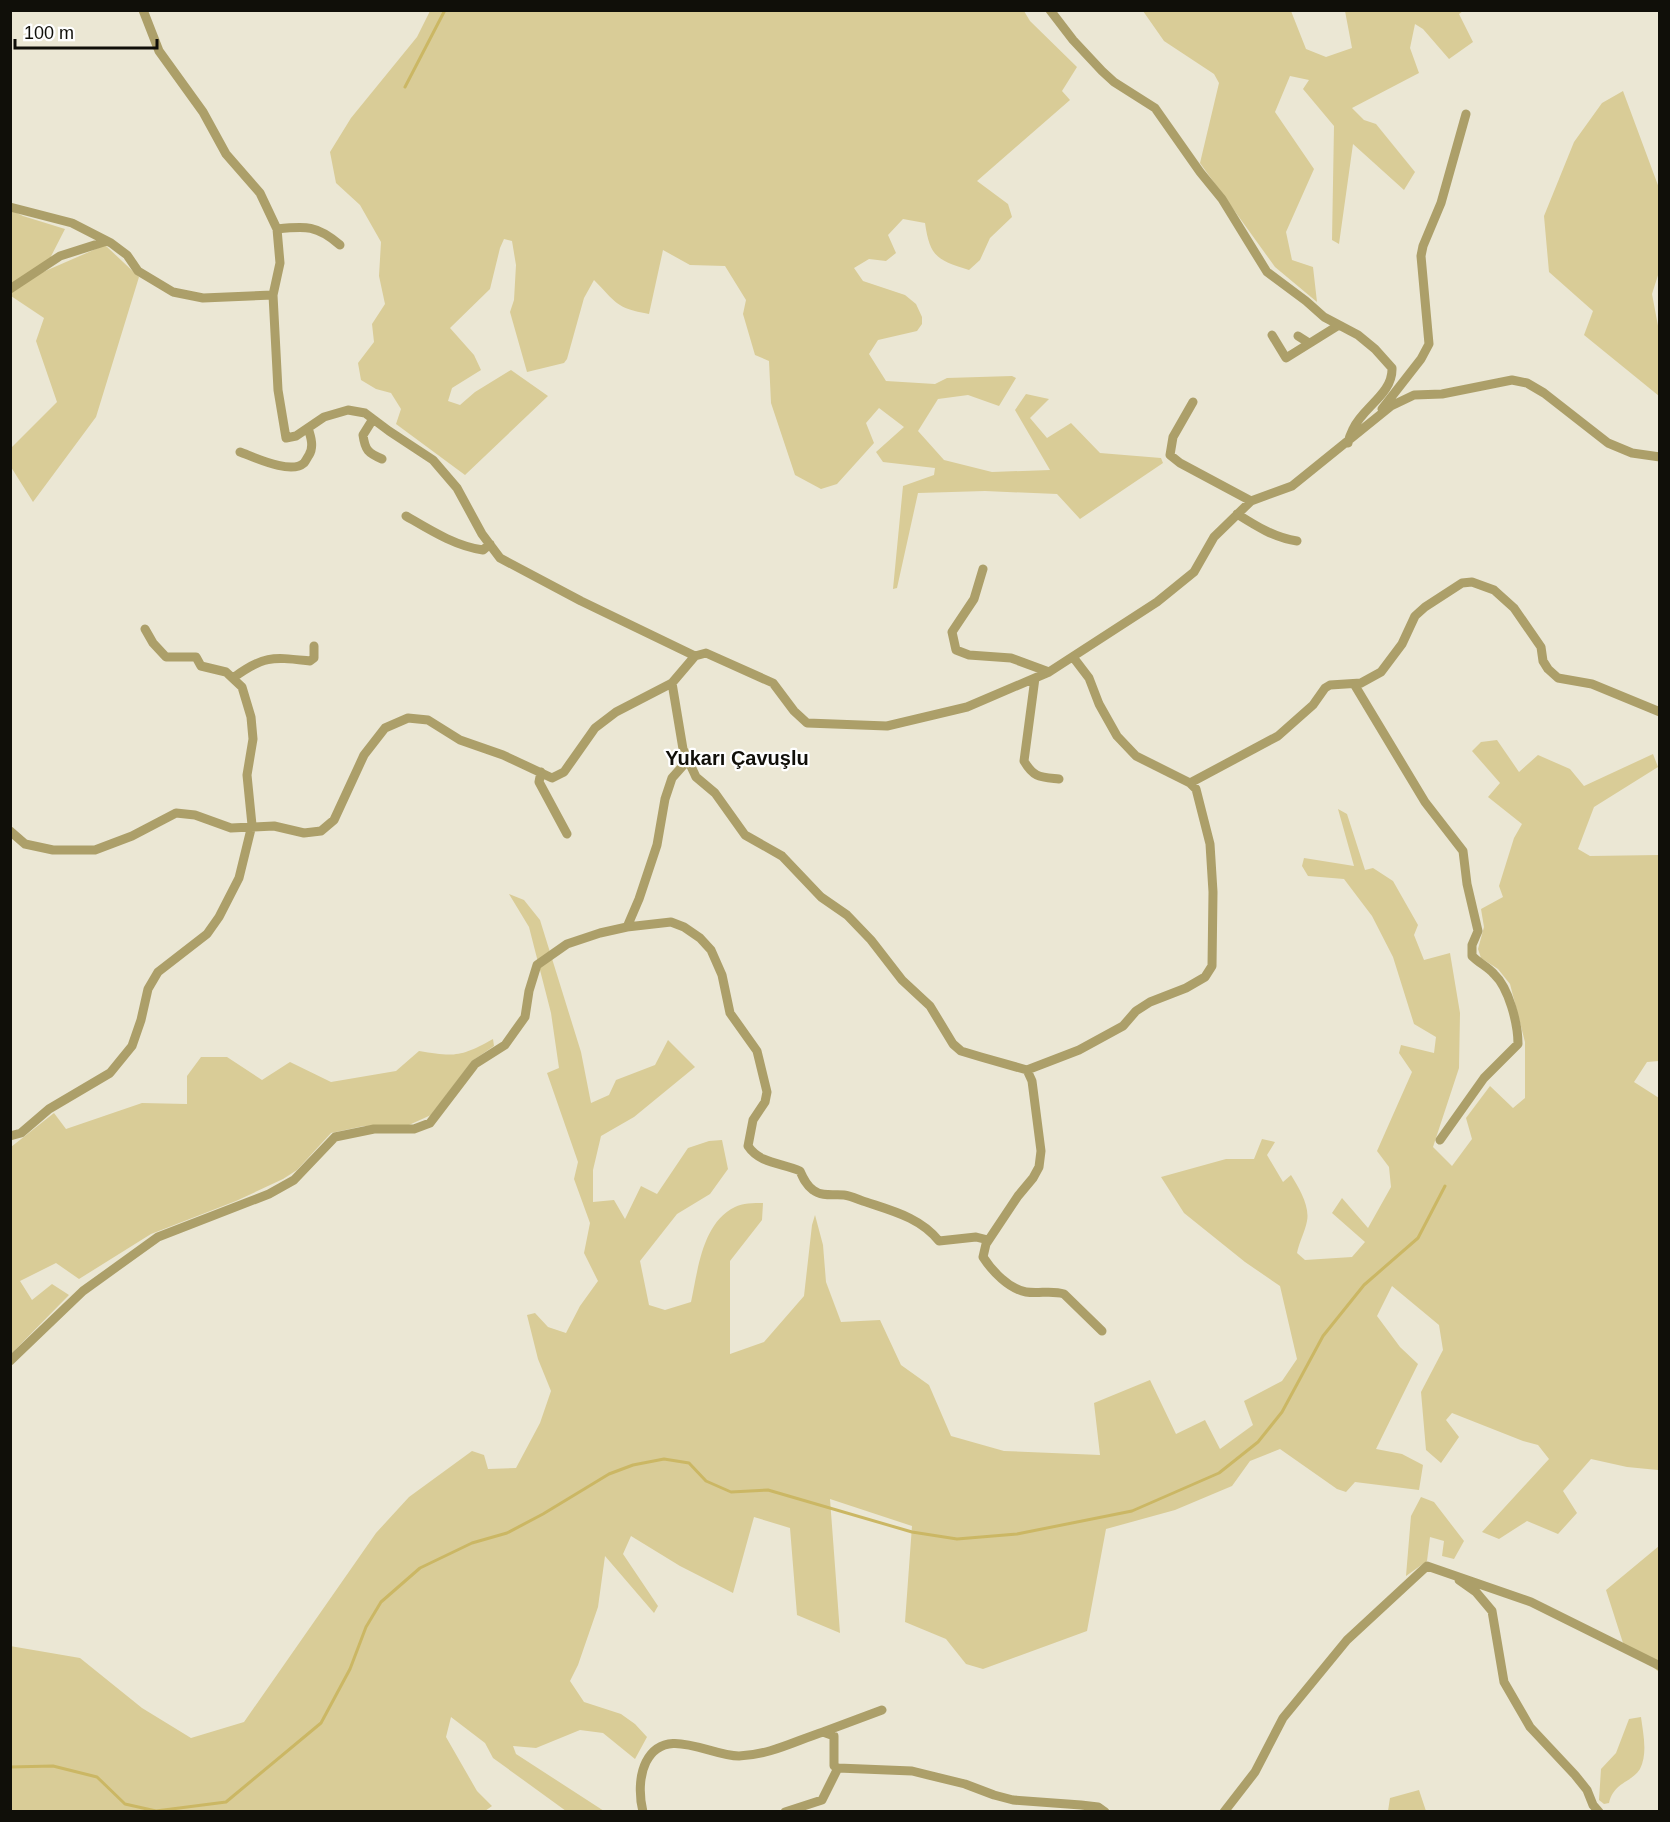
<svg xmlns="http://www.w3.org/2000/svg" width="1670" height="1822" viewBox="0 0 1670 1822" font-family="Helvetica,sans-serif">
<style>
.green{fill:#d9cc97}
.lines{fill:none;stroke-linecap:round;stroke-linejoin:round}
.stream{stroke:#cbb764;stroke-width:3}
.minor{stroke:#ac9f69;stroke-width:9}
.labels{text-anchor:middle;stroke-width:4.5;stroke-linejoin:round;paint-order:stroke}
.quarter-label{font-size:20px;font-weight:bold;fill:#100f09;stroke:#fff}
</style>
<rect width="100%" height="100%" fill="#ebe7d4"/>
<!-- green -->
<path class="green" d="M430,11H1024L1030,21L1077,67L1062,91L1070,100L977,181L1008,204L1012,217L990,238L980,260L969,270C937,260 930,257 925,223L903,219L888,235L896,253L886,261L869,259L854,268L863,281L905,295L916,304L922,317V324L917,331L878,340L869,354L886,381L935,384L947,378L1012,376L1016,378L999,406L968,395L938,399L918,431L944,460L992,472L1050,470L1015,410L1026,394L1049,399L1030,418L1047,438L1071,423L1100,453L1161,458L1163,463L1080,519L1057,494L985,491L918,493L897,588L893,589L903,486L934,475L935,468L883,462L876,452L904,427L879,408L866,423L874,443L837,484L821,489L795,475L771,403L769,361L755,355L743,314L746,300L725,266L690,265L663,250L649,314C615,308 616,302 594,280L584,298L567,359L564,363L527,372L510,312L514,300L516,265L512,241L504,239L500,248L490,289L450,328L474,355L481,370L452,388L448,401L460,405L475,392L511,370L548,396L465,475L396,424L401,409L391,393L376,389L361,380L358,363L374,342L372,324L385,304L379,276L381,242L360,205L336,183L330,152L351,118L417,37Z
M1143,11H1291L1306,49L1326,57L1352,48L1345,11H1463L1459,14L1473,42L1449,59L1423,29L1415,24L1410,48L1419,73L1352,108L1364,120L1376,124L1415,172L1404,190L1353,144L1339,244L1332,240L1334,126L1303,89L1309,80L1290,76L1275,112L1314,169L1286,232L1292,260L1313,267L1317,302L1275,267L1200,163L1219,83L1214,74L1164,41Z
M1623,91L1659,188V272L1652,294L1659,331V396L1584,335L1593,311L1549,272L1544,216L1574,142L1602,103Z
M11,210L23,216L65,229L43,272L105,245L139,277L96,417L33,502L11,467V448L57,402L36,341L44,318L11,296Z
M1497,740L1519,772L1538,755L1570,769L1584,786L1653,754L1658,767L1594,807L1578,849L1590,856L1659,855V1061L1647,1062L1634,1082L1659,1098V1472L1658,1470L1627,1467L1591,1459L1563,1491L1577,1513L1558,1534L1527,1521L1499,1539L1482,1532L1549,1459L1538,1445L1523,1441L1452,1413L1446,1420L1459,1437L1441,1463L1426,1450L1421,1392L1443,1350L1439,1325L1392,1286L1377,1316L1400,1347L1418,1364L1376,1449L1402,1454L1423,1465L1419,1490L1355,1482L1346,1492L1337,1489L1280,1449L1250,1461L1232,1486L1175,1510L1106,1529L1087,1631L983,1669L966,1664L946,1639L905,1622L912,1526L830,1499L840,1633L797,1615L790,1528L754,1517L733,1593L680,1566L631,1536L623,1554L658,1606L654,1613L605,1556L598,1607L578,1665L570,1681L584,1702L621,1714L635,1724L647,1737L635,1759L603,1733L580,1730L536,1748L513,1746L516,1754L604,1811H566L493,1758L485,1743L451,1717L446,1737L477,1791L492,1806L485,1811H11L10,1646L80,1658L142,1708L191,1738L244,1722L376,1533L409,1497L472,1451L484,1455L488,1469L516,1468L540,1423L551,1391L538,1359L527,1315L535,1313L548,1327L566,1333L580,1306L598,1281L584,1253L590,1223L574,1179L578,1162L547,1073L559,1068L551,1013L529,927L509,894L524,900L540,920L581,1052L591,1103L609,1095L616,1080L655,1065L668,1040L695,1067L634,1117L601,1136L593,1170V1202L614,1200L625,1219L641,1186L657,1194L688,1148L709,1141L722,1140L728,1169L710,1194L677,1214L640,1261L649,1305L665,1310L691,1302C698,1270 702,1223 735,1207C742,1203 754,1203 763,1203L762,1220L730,1261V1354L764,1342L804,1296L812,1225L815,1215L823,1245L826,1282L841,1322L880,1320L901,1365L929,1385L951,1436L1004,1451L1100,1455L1094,1403L1150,1380L1176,1434L1205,1420L1220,1449L1253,1425L1244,1401L1282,1381L1297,1359L1280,1286L1245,1262L1184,1213L1161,1177L1226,1159H1254L1262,1139L1275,1142L1267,1155L1283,1182L1291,1175C1299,1188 1310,1206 1307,1221C1305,1232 1299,1242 1297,1253L1305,1260L1352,1257L1365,1242L1332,1213L1342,1198L1368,1228L1391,1187L1389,1167L1377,1151L1412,1072L1399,1053L1401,1045L1434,1053L1436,1037L1414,1024L1393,957L1372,916L1344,879L1308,876L1302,866L1304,858L1354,866L1338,809L1347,814L1365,870L1373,868L1393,881L1418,925L1414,935L1424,960L1450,953L1460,1013L1459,1068L1433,1147L1452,1166L1472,1139L1466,1118L1490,1086L1513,1108L1525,1098V1042L1510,984L1498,969L1481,958L1478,949L1484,927L1481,909L1503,897L1499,886L1514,838L1522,824L1488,797L1500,783L1472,751L1481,742Z
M493,1039L494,1046L472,1061L431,1115L409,1125L364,1126L331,1133L297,1170L283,1179L236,1201L151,1234L79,1279L56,1263L20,1281L32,1300L52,1284L69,1295L11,1354V1147L54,1113L66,1129L142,1103L187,1104V1076L201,1057H227L262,1080L290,1062L331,1082L396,1071L419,1051C454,1057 461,1057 493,1039Z
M1421,1497L1434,1502L1464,1541L1454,1559L1442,1556L1444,1541L1430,1537L1427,1561L1406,1576L1411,1516Z
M1659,1546V1672L1623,1643L1606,1590Z
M1641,1717C1643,1733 1648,1753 1640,1769C1631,1783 1614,1782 1609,1803L1604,1804L1599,1800L1601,1769L1616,1753L1629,1719Z
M1419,1790L1426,1811H1388L1390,1798Z"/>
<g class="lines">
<!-- stream -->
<path class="stream" d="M405,87L445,10
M10,1767L53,1766L97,1777L125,1804L156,1811L226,1802L321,1723L350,1669L366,1627L381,1602L420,1568L472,1543L507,1533L543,1514L609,1474L633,1465L664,1459L689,1463L706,1481L731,1492L768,1490L912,1532L957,1539L1017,1534L1132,1511L1219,1473L1258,1442L1282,1412L1323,1336L1364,1285L1418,1238L1445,1186"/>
<!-- minor -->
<path class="minor" d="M143,10L159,51L203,112L226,154L260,193L277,229L280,263L273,295L278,390L286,438L296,436L324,417L348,410L365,413L389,431L433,460L457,488L482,534L500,558L581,601L695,656
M1050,10L1073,40L1102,71L1114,82L1155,108L1200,172L1222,199L1267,272L1306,301L1324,317L1358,335L1375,349L1392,368C1393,394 1363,407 1353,429C1351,433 1349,438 1348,443
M10,207L72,223L111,243L127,255L138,271L173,292L203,298L273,295
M277,229C306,226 317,225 340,245
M10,289L60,256L107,241
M1272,335L1286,358L1339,325
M1298,336L1309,343
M1193,402L1173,437L1170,455L1180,463L1251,501
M1382,409L1421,359L1429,344L1421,256L1423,246L1441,203L1466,114
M373,419L363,435C365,450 368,453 382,459
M240,452C254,457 291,475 304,463C306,461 307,458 309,455C314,447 311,437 308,428
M1237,514C1256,526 1275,538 1297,541
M406,516C430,530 455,546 483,550L490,544
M983,569L974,599L952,632L956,650L969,655L1011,658L1049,672
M233,678C264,655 273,657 310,661L314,658V646
M1035,678L1024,761C1034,778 1040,777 1059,779
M672,683L683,749L696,777L715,793L745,835L782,856L821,897L847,915L871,940L902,980L930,1006L953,1044L961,1051L981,1057L1027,1070L1079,1050L1123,1026L1136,1011L1150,1002L1186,988L1205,977L1212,966L1213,892L1210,844L1196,789L1190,783L1136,756L1117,736L1099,704L1089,678L1073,657
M1354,684L1425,802L1463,851L1467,884L1478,931L1472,945V956C1479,963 1488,967 1494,974C1509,988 1518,1024 1518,1044L1484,1078L1440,1140
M541,772L539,782L567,834
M1190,783L1278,736L1313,705L1325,688L1330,685L1361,683L1381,672L1402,644L1415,616L1425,607L1462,583L1472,582L1494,590L1514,608L1541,647L1543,661L1548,669L1558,678L1592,684L1660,712
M10,831L25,844L53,850H95L132,836L176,813L195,815L231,828L274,826L304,833L321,831L334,820L364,755L385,728L408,718L428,720L460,740L503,755L552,778L564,772L595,728L616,712L672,683L695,656L706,653L773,683L794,711L807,723L887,726L967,707L1049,672L1157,602L1194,572L1214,537L1251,501L1292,486L1391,406L1414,395L1442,394L1512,380L1527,383L1544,393L1608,443L1632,453L1660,457
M627,927L639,899L657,845L665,799L672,778L688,760
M1027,1070L1032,1081L1041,1151L1039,1167L1033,1178L1018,1196L986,1244L983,1257C992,1271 1009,1289 1026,1292C1039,1294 1052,1290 1064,1294L1102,1331
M10,1136L21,1133L49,1109L110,1073L132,1046L141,1020L148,989L158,972L207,934L219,917L239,878L252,825L247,775L253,739L251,717L242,687L226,672L201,666L196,657H166L153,643L145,629
M10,1361L83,1291L158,1237L269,1194L294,1180L335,1137L374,1129H414L430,1123L475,1064L505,1045L525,1017L529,991L537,965L567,944L600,933L627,927L671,922L684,927L700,938L711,950L722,975L730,1013L757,1051L767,1092L765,1102L753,1120L748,1146C760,1164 782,1163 800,1171C803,1178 806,1185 813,1190C822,1197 834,1194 844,1195C852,1196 859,1200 866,1202C893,1211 921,1218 939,1241L976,1237L988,1240
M1459,1580L1476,1592L1492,1611L1504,1682L1530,1727L1575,1775L1587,1790L1593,1805L1599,1812
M823,1732L882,1710
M643,1812C639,1796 639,1776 646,1762C665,1724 709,1756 739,1756C770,1755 795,1741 823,1732L834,1736V1766L838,1768L912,1771L965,1784L994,1795L1013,1800L1081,1805L1098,1807L1105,1812
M785,1812L822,1800L838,1768
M1224,1812L1255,1772L1283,1718L1347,1640L1427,1566L1531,1602L1660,1666"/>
</g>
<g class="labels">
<!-- quarter labels -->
<g class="quarter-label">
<text x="737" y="765">Yukarı Çavuşlu</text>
</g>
</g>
<!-- border -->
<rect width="1670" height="1822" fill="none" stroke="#100f09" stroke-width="24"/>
<!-- scale -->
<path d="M15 39v9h142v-9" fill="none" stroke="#100f09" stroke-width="3"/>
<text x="24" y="39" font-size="18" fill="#100f09" stroke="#ffffff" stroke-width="4.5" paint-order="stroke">100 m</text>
</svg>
